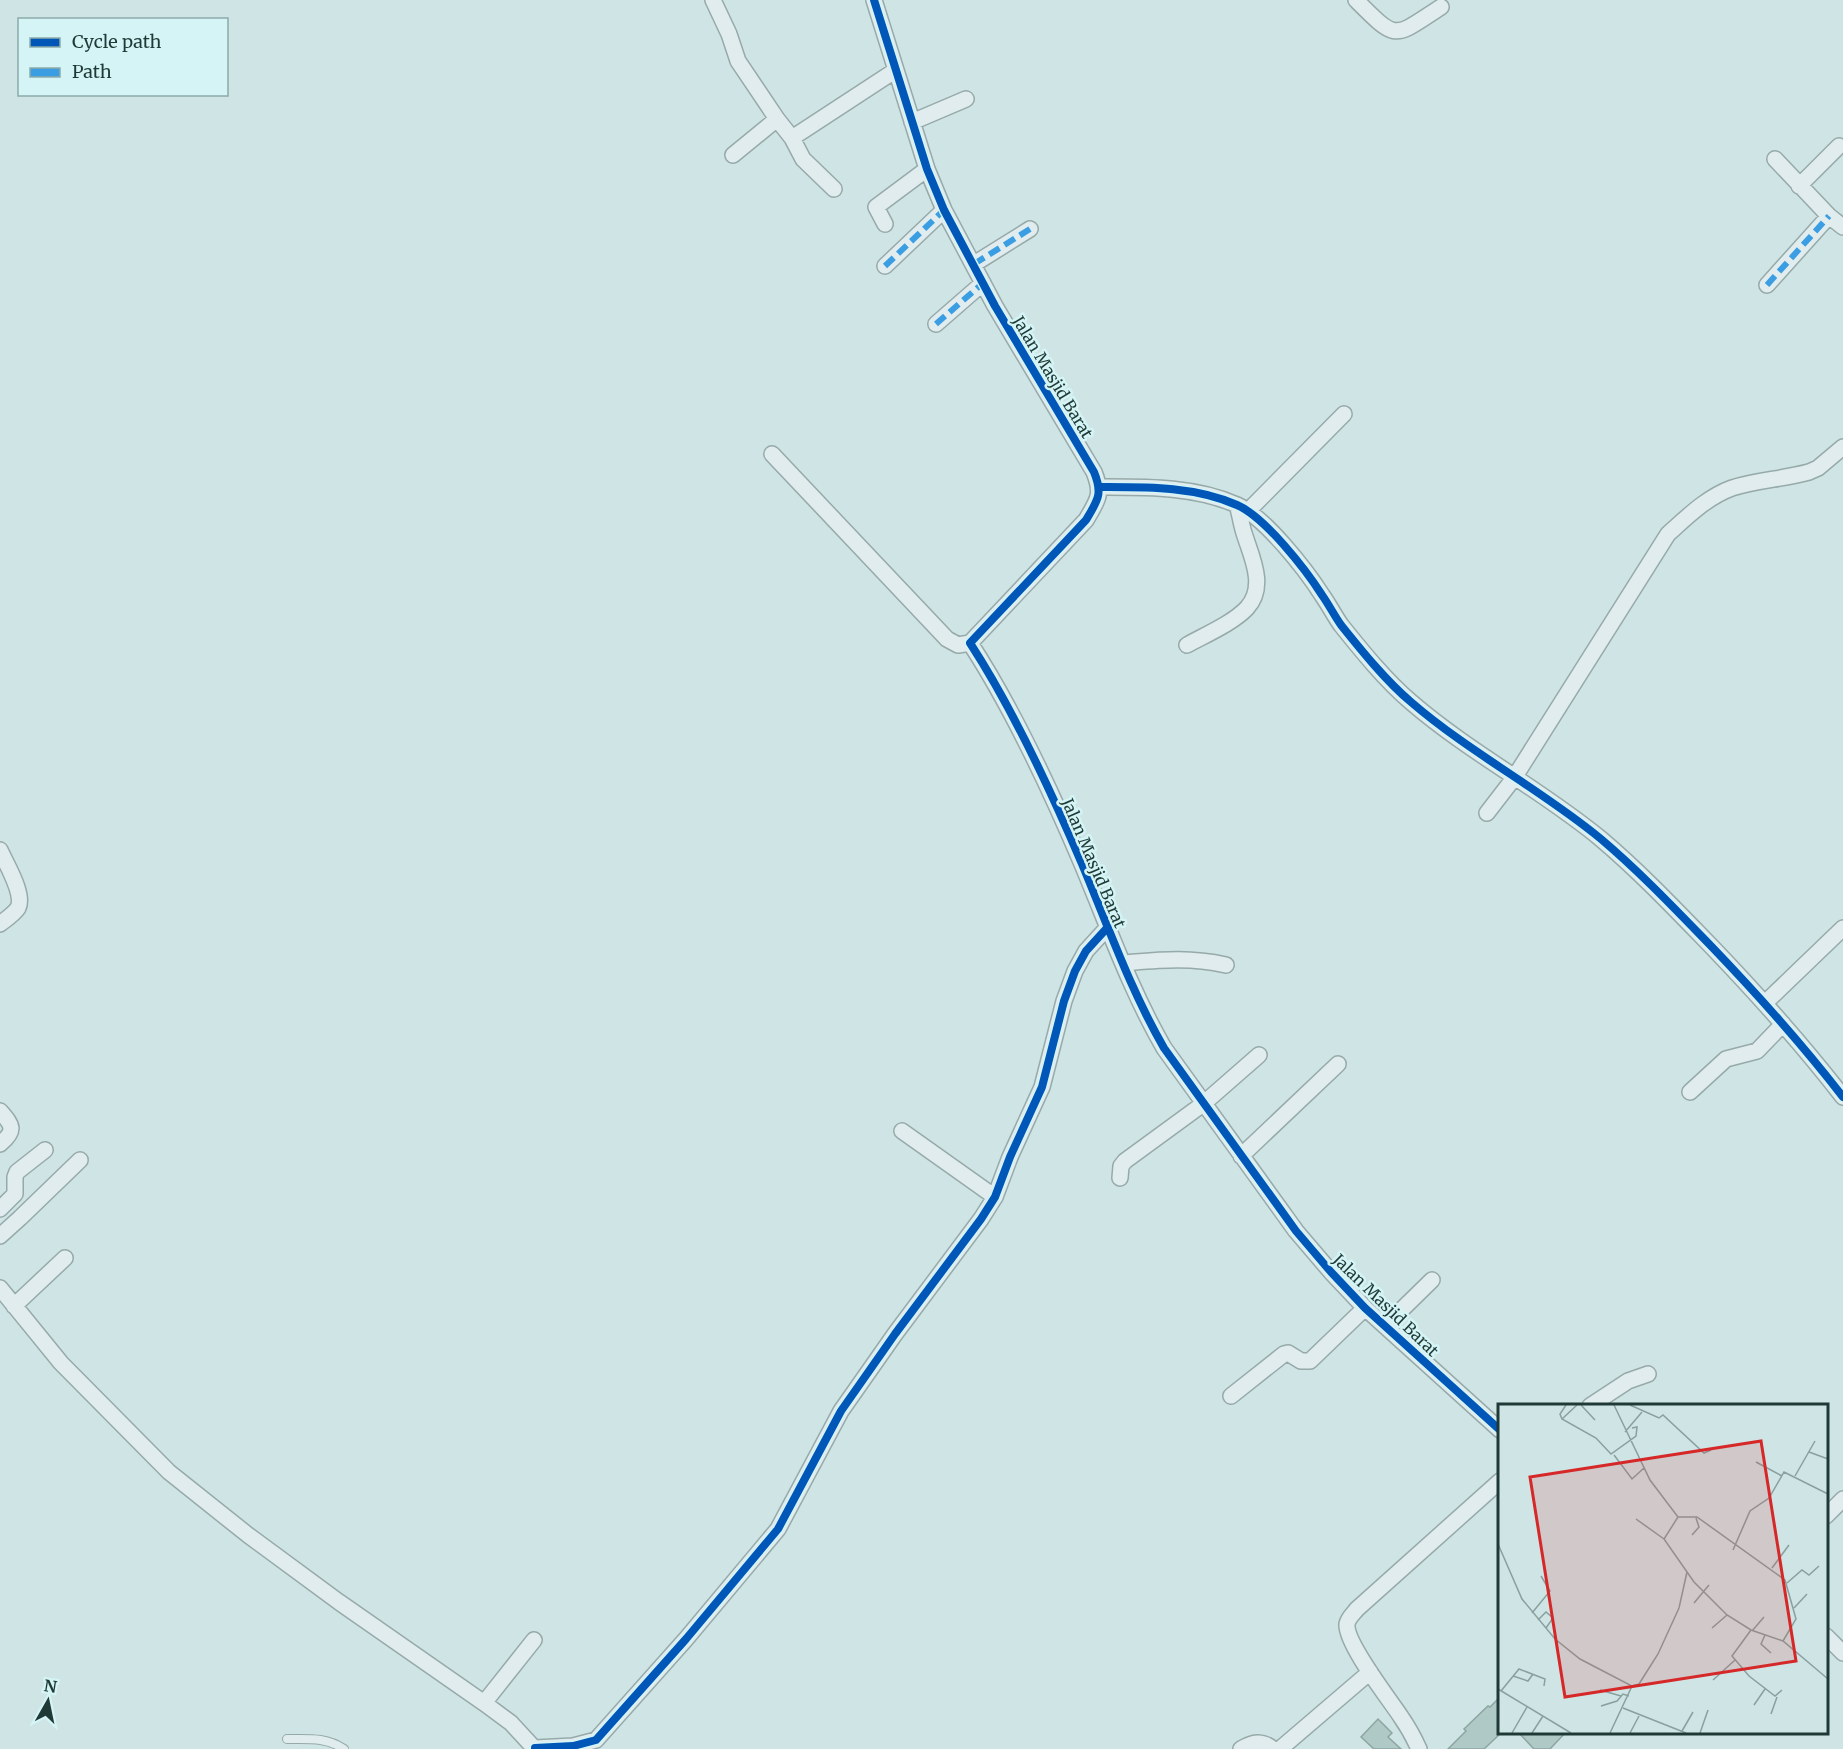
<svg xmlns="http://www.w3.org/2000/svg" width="1843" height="1749" viewBox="0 0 1843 1749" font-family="Merriweather,serif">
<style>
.building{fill:#afc9c6;stroke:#8ea5a2;stroke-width:1.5}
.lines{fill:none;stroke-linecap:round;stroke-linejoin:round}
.lane-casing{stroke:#97aaaa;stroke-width:10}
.street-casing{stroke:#97aaaa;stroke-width:18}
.lane{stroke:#e0ecee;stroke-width:8}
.street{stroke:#e0ecee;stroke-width:15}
.quiet{stroke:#3c9ee2;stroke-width:6;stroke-dasharray:12 6;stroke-linecap:butt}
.cycleway-casing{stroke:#d5f4f6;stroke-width:11}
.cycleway{stroke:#0057b8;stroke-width:8}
.labels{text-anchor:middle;stroke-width:5;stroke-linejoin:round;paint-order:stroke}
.street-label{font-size:16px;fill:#1f3a36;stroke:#d5f4f6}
.inset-road{fill:none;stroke:#89a09f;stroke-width:1.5}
.view{fill:#d62828;fill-opacity:0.15;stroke:#d62828;stroke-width:3}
.inset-edge{fill:none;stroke:#1f3a36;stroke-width:3}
</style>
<rect width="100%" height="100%" fill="#cfe4e5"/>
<!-- building -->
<path class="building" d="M1500,1697V1734L1484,1749H1448L1466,1731L1464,1729L1488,1706L1490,1707Z
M1378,1719L1392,1733L1388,1737L1401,1749H1374L1361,1737Z
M1518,1732H1566L1550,1749H1534Z"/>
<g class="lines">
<!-- lane casing -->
<g class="lane-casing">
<path id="lane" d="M287,1739C309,1739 326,1737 344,1749"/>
</g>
<!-- street casing -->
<g class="street-casing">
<path id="street" d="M713,0L729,34L738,61L777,119L792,138L896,70
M874,0L927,169L944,210L995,306L1094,472C1103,494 1098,500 1086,520L970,643C1013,709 1051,791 1082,864C1108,926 1130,989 1164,1048L1296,1231L1331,1272L1365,1308L1500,1430
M1356,0C1398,42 1393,38 1441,7
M912,122L966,99
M792,138L803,159L834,189
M733,155L777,119
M1775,159L1829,216L1843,227
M1799,186L1839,146
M885,224L876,207L927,169
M974,264L1030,229
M885,266L944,210
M1767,285L1829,216
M936,324L983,283
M772,454L947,639L958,645L970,643
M1100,487C1145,487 1195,486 1237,505C1265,517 1306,570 1322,595C1329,605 1334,615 1341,625C1361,650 1386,681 1411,702C1470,753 1542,790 1601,839C1640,872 1676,910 1712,947C1758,995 1802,1044 1843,1097
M1248,511L1344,414
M1187,645C1205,635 1233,623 1247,608C1267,586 1251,556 1244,533C1241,524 1240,514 1237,505
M1487,813L1514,778L1668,534C1687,517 1707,497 1732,488C1756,480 1784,479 1809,472L1818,468L1843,447
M0,850C6,864 25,894 18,908C14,914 5,920 0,924
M1124,963C1162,960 1188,957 1226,965
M1765,1003L1843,928
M1690,1092L1726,1059L1757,1051L1783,1024
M0,1111C12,1125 17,1130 0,1144
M902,1131L995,1197
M1241,1156L1338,1064
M1120,1178L1121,1166L1125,1161L1203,1104L1259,1055
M0,1209L15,1194V1177L17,1172L45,1150
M0,1236L20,1218L80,1160
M0,1288L61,1363L169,1472L248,1535L339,1602L484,1703L511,1723L535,1749
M14,1306L65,1258
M1385,1326L1432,1280
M1231,1396L1284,1354L1288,1353L1301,1361H1310L1365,1308
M1590,1406L1628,1381L1648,1374
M1826,1516L1843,1499
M1826,1636L1843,1653
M484,1703L534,1640
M535,1748L573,1746L596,1740L686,1639L778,1529L841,1411L895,1334L981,1219L995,1197L1010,1157L1042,1087L1064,1001L1075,971L1086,951L1107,928
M1241,1749C1253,1742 1262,1740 1273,1749
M1280,1749L1370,1672
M1419,1749C1414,1738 1408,1727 1401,1717C1390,1700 1345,1643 1347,1624C1348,1618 1354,1613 1357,1609L1500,1481"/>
</g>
<!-- lane -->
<use href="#lane" class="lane"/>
<!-- street -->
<use href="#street" class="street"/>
<!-- quiet -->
<path class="quiet" d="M974,264L1030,229
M885,266L944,210
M1767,285L1829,216
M936,324L983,283"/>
<!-- cycleway casing -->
<g class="cycleway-casing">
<path id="cycleway" d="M874,0L927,169L944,210L995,306L1094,472C1103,494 1098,500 1086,520L970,643C1013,709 1051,791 1082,864C1108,926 1130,989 1164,1048L1296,1231L1331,1272L1365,1308L1500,1430
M1100,487C1145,487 1195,486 1237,505C1265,517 1306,570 1322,595C1329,605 1334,615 1341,625C1361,650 1386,681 1411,702C1470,753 1542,790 1601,839C1640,872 1676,910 1712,947C1758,995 1802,1044 1843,1097
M535,1748L573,1746L596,1740L686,1639L778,1529L841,1411L895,1334L981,1219L995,1197L1010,1157L1042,1087L1064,1001L1075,971L1086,951L1107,928"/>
</g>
<!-- cycleway -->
<use href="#cycleway" class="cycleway"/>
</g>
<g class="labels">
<!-- street labels -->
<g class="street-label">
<text transform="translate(1053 377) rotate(59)" y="6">Jalan Masjid Barat</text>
<text transform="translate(1094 863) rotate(67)" y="6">Jalan Masjid Barat</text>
<text transform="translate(1386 1305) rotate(44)" y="6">Jalan Masjid Barat</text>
</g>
</g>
<!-- overview -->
<g transform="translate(1498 1404)">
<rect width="330" height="330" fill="#cfe4e5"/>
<path class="inset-road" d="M68,1L62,10L64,15L98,34L113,50L138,32L139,23L134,24M83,1L97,16M116,1L152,76L180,113L166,135L196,178L229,211L253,226L285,237L330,275M132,1L161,14L165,11L206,49L213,46M64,15L79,1M127,28L144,8M311,48L330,55M116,51L134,75L146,64M258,58L284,72M297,72L317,37M180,113H199L287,176L298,215L285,237M138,115L166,135M194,131L201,123L198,114M0,140L24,195L57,235L82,255L134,282L112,329M235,146L252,107L271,94L286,68L330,90M274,164L291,141M289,179L304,166L311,171L321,162M196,199L211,181M296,204L309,190M34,209L52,187L43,172M40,216L48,208L55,214L48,224M214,224L229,211M253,226L234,252L251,272L277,292L284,286M254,227L266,213M267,231L263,240L273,249M15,272L30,277L35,270M215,276L237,256M134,282L141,280L160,250L181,204L189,168M0,285L73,329M102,286L123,292M3,287L21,265L47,275L46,282M256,301L267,285M103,302L119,297L125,290L131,292M125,304L188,329M273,310L279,293M184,327L195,308M14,329L29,303M34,329L45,312M132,329L141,312M202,329L210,306"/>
<path class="view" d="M263,37L298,257L67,293L32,73Z"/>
<rect width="330" height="330" class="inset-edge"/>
</g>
<!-- legend -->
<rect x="18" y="18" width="210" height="78" fill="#d5f4f6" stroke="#8caaa9" stroke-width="1.5"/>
<rect x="30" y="38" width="30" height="9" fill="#0057b8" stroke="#8caaa9" stroke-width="1.5"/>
<text x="72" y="48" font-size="18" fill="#1f3a36">Cycle path</text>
<rect x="30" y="68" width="30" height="9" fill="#3c9ee2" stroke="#8caaa9" stroke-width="1.5"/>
<text x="72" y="78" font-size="18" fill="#1f3a36">Path</text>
<!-- north arrow -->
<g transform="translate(48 1701) rotate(9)" stroke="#d5f4f6" stroke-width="4.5" paint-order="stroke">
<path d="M0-4.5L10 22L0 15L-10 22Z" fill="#1f3a36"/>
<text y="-9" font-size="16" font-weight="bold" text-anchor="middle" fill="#1f3a36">N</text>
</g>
</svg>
